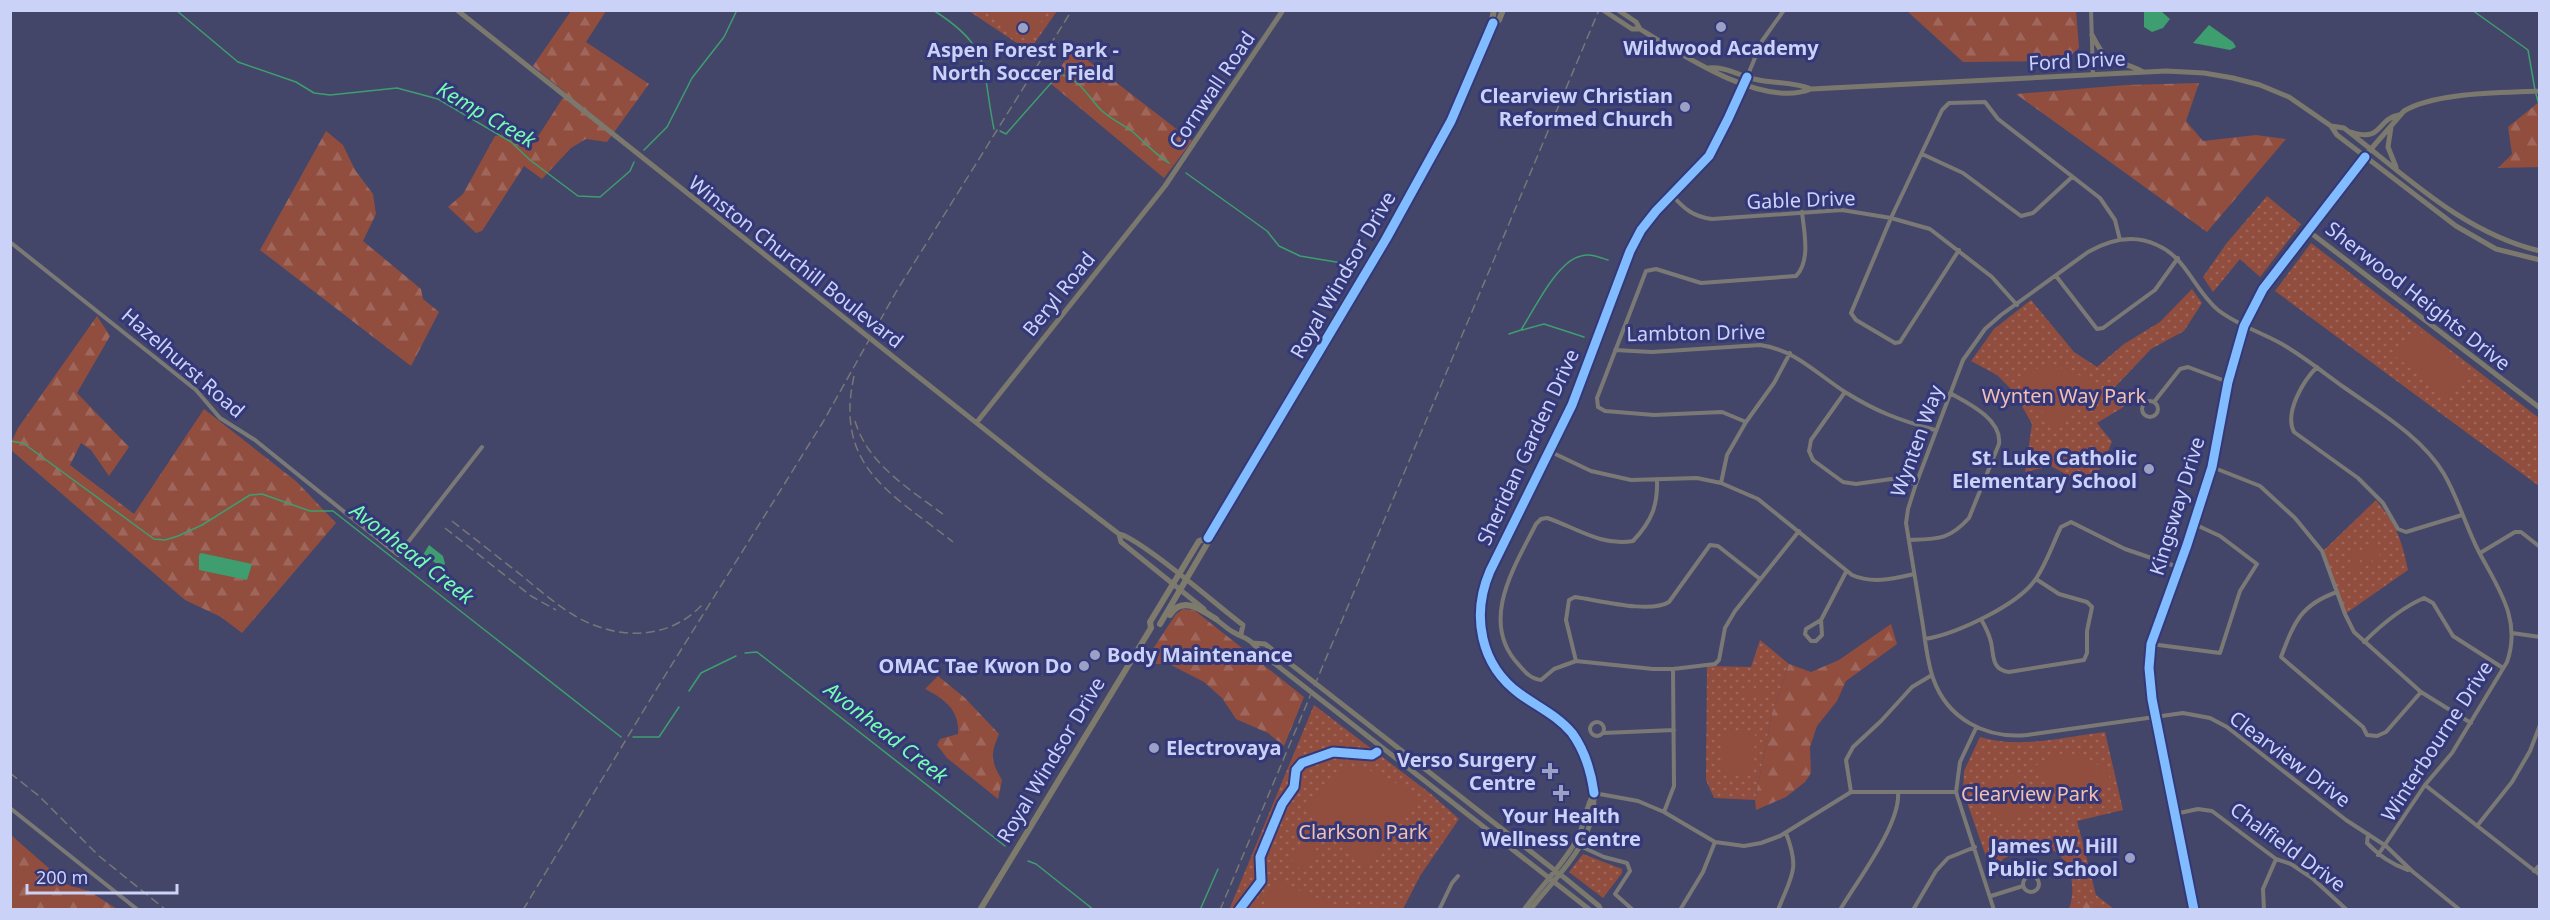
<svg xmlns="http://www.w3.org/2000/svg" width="2550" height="920" viewBox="0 0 2550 920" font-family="'Noto Sans',sans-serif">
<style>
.grass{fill:url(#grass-dots)}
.forest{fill:url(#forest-firs)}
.garden{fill:#914e3f}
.water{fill:#3e9e6f}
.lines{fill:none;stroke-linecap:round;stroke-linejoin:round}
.stream{stroke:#3e9e6f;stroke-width:1.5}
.street{stroke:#7b7976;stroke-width:4}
.secondary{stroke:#7b786d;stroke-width:5}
.primary{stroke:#7e7b6d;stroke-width:6}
.rail{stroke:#787676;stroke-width:1.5;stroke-dasharray:9 4.5;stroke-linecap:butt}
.cycleway-casing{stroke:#343878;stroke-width:13}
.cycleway{stroke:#80bcff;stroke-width:9}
.poi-dot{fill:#9ba1c6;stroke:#343878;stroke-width:2}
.labels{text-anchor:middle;stroke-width:6;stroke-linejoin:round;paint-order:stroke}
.poi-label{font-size:20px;font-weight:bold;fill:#cbd2f8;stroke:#343878;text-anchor:end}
.street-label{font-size:20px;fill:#cbd2f8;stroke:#343878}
.park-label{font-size:20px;fill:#f3c0b0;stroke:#343878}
.water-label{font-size:21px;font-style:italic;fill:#75fcb2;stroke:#343878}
</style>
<defs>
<pattern id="grass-dots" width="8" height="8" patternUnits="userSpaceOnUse" patternTransform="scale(1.5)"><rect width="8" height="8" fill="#914e3f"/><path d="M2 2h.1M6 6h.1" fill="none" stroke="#9f675c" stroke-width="1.8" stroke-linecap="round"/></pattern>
<pattern id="forest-firs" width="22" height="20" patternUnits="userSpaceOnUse" patternTransform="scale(1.5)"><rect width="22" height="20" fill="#914e3f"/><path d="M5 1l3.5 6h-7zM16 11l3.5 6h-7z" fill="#9f675c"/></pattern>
</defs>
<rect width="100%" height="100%" fill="#434669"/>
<!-- grass -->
<path class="grass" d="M969,11H1057L1029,51Z
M2267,196L2301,224L2260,277L2240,259L2213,292L2203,277L2226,244Z
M2311,243L2539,418V486L2275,291Z
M2192,289L2202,303L2184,331L2151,349L2114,388L2130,403L2097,423L2112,442L2091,488L2051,466L2025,472L2032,424L2014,392L1997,375L1971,361L1994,329L2031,300L2074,352L2097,367L2124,344L2160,322Z
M2376,500C2396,524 2402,540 2408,570L2345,614L2322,552Z
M1760,640L1789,664L1772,713L1755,800L1714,798L1706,780L1707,666L1751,667Z
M1314,705L1431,794L1459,819L1420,876L1403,909L1229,910Z
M2105,732L2123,810L2077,821L2096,895L2114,909H2100L2086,900L2069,909C2079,882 2067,842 2031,847C2017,849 2002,860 1990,868L1963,791L1964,771L1980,737C2021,749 2063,737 2105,732Z
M1583,854L1622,869V873L1603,898L1569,872Z"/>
<!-- forest -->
<path class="forest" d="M571,11H606L586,42L649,84L607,142L586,139L571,148L542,179L524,166L482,231L476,233L448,207L463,194L495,136L509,134L524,142L537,138L566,93L533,66Z
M1907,11H2076L2079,48L2064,61L1963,62Z
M1073,49L1192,141L1164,178L1050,83Z
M2199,83L2186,121L2203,141L2256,135L2286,139L2207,232L2016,94L2126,85Z
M2539,102V167L2498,168L2512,154L2508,127Z
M326,131L343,145L355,170L373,194L376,214L363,241L421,289L423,299L439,312L411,366L260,250Z
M97,316L110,336L77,393L129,447L109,476L91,450L81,443L70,465L134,514L204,409L297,482L336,523L242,633L221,617L185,600L11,450V443L18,428Z
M1183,609L1194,610L1304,697L1284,746L1268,733L1236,719L1222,698L1204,682L1169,664H1143L1176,614Z
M1891,624L1897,644L1846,681L1837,701L1817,726L1810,747L1811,773L1805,782L1786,797L1756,810L1755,800L1772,713L1789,664L1811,672L1839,660Z
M938,676L965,698L999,734C990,755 991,761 1002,780L998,799L947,758L937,745L940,739L958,734C960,711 945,699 925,689Z
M11,835L68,885L89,891L117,909H11Z
M2086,900L2100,909H2068Z"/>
<!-- garden -->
<path class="garden" d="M1036,10L1045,16L1028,41L988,14L990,11Z
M2416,329L2470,371L2449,398L2395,356Z
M2052,367C2072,369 2083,375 2096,390L2055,427L2018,381L2033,369Z
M2375,544L2382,561L2374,564L2367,547Z
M2366,548L2372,564L2364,567L2358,551Z
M2356,551L2362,568L2355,571L2348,554Z
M1745,683H1753V701H1745Z
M1756,683H1764V701H1756Z
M1723,731L1755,732L1754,774L1721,773Z
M2068,753C2090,756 2100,765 2114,782L2068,814L2035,766L2055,755Z
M1353,768C1379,768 1397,784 1417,799L1389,831V839L1371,863H1363L1339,845L1337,836L1306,811C1318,792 1330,774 1353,768Z
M2016,775L2029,814L1998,824L1985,785Z
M1307,828L1321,834L1322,836L1306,871L1291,864Z
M1274,880L1343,909H1262Z"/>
<!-- water -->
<path class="water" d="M2144,11H2161L2170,19L2163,28L2152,32L2144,27Z
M2209,25L2233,42L2236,47L2230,50L2193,43Z
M429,545L443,556L445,564L442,567L423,555Z
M201,553L252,564L247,580L199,570V555Z"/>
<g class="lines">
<!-- stream -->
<path class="stream" d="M176,10L238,62L296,82L314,93L330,95L397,88L438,99L511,142L530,160L578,196L600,197L630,171L634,162
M933,10C993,48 981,66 994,129
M2472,10L2528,50L2535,90
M2536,94L2540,108
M1000,131L1006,134L1059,74C1080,78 1087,96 1101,110C1110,119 1123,124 1133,132C1145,143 1155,154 1169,163
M644,150L667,127L692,78L724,37L737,10
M1186,173L1267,231L1279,246L1300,256L1354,265
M1522,330L1544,324L1584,337
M1509,334L1521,330C1534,310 1557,261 1581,256C1590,253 1599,257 1608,260
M10,441L23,443L154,539L165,540L178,536L202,525L250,495L262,494L310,511H333L621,737
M745,653L757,652L1005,846
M689,691L701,673L736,656
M633,737H659L679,707
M1028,861L1036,864L1094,910
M1200,910L1218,869"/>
<!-- street -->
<path class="street" d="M2091,10L2093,75
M1747,77L1762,41L1784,10
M1922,154L1963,173L2021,216L2033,213L2072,177
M1672,195C1684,209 1694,217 1712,219L1842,210L1891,218L1930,229L1992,277L2017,305
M10,242L196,390L220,418L255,440L398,555L482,447
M1959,250L1900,342L1895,343L1856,320L1851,313L1891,218L1942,110L1949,103L1985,102L1998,119L2100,198L2115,220L2120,240
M2056,276L2097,329L2103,328L2155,290L2178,258
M1615,350L1652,352L1760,345C1794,349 1817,374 1845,392C1877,412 1899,420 1935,430
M2317,367C2303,381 2284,413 2294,432L2358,478L2383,503L2398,529L2406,532L2462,515
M1845,392L1811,440L1809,451L1813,460L1843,482L1856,484L1891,479L1916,484
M2142 409a8 8 0 1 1 16 0a8 8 0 1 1-16 0Z
M2154,402L2180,369L2188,367L2228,382
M1746,422L1722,412L1654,415L1605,411L1598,407L1597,398L1646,271L1656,269L1701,283L1796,276C1811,261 1804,231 1802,212
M1549,451L1591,471L1631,480L1697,478L1721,483L1758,499L1852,575C1872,584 1892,579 1914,574
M2212,467L2260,486L2295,518L2322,551L2345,614L2354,632L2421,692L2471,723
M1657,479C1658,505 1652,521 1633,541C1602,547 1575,527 1547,518L1541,519L1536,524C1515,566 1478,622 1519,665C1525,672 1531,679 1541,680L1554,669L1576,661L1653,669H1673L1715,664L1719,660L1725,628L1735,611L1799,531
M1721,483L1727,455L1746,422L1774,383L1790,353
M1909,540C1938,539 1949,540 1969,518L1999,444C2002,419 1968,403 1950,393
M2480,553L2515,532H2521L2540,547
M2337,592C2300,605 2294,623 2281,657L2363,727L2367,735L2377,736L2386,732L2421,692
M1981,619C1985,626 1989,634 1991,642C1994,655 1991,670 2009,672L2084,660L2087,653V631L2092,607L2087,602L2059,594L2036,579
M1821,620L1822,635L1816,641H1811L1805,634L1806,629Z
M1821,620L1846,572
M2512,633L2540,637
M1925,639C1956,634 2021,604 2037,577C2047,562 2053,543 2061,527L2071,522L2125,549L2178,567
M2364,642C2382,624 2401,608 2424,598L2433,603L2453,636L2503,668
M2151,644L2220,653L2240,591L2257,564L2220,536L2194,524
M1576,661L1566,620L1569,600L1575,597C1598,600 1650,614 1669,602L1710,545L1718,546L1760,579
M1590 729a7 7 0 1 1 14 0a7 7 0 1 1-14 0Z
M1976,728L1960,762L1956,792L1994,910
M1603,733L1674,730
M2425,785L2540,875
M1851,792L1846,760L1853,747L1881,721L1912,687L1932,675
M1594,793L1638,801L1664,812L1715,842L1744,846L1761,843L1780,836L1851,792H1956
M10,808L138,910
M1664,812L1674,786L1673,669
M2175,814L2198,809L2212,811L2276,859L2291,864L2312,878L2347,910
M2477,826L2512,782L2530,751L2540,725
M2368,834L2367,843C2380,856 2391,864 2408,870
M1580,846L1604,857L1627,863L1630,871L1615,894L1633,910
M2378,855L2425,785L2452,753L2507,662C2522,620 2498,588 2479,552C2466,527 2458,498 2444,474C2422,437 2379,412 2345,388C2324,373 2304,357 2282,344C2261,332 2237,325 2218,310C2194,290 2187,258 2157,245C2134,234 2109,240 2088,252L2001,315L1985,329L1963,360L1916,484L1908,509L1906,523C1911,554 1916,584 1921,614C1925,635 1926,658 1933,678C1947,719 1986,739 2027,735L2183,713L2210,718L2227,727L2346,820L2386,846L2412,871L2460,910
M2534,871L2540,865
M2023 884a8 8 0 1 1 16 0a8 8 0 1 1-16 0Z
M1991,896L2023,886
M1439,910L1452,883L1458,876
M1680,910L1703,872L1715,842
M1778,910C1792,874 1800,870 1786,833
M1840,910C1857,881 1901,824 1898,792
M1913,910L1936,871L1948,858L1975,847
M2264,910L2263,889L2276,859"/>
<!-- secondary -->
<path class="secondary" d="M457,10L1042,475L1119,534C1140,538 1220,608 1243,625L1241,634
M1603,10L1632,29H1640
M1618,10L1636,22L1640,29C1680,54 1763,109 1811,89L2166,71L2204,73L2233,78L2260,85L2289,97L2331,126L2337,135L2456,226L2496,249L2540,260
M2092,35C2112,74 2113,55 2143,72
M1708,68C1724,66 1738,75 1754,79C1773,84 1793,81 1811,89
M2331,126L2344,128C2405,175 2463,233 2540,251
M2391,127L2388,147L2396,167
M2351,132C2383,143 2376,119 2399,115
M2307,230L2540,408
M977,422L1165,186L1283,10
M1119,534L1121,542L1204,609
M1213,617C1220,622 1226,628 1233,632C1247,640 1249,637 1260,652L1590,910
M1253,643L1265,644L1566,879L1599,906L1601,910
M1524,910C1540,887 1562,866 1576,841C1585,826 1585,807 1594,793
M1530,910C1549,885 1575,861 1587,832C1603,795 1590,746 1558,719C1545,709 1530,702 1516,691C1479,662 1471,614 1490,571L1572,405L1630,251L1641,230L1656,211L1709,156L1728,119L1747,77
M2194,910L2152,699L2149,668L2151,644L2187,545L2212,467L2228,382L2244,326L2263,289L2279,267L2351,172L2404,111C2435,92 2502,93 2540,91"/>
<!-- primary -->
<path class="primary" d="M1493,23L1499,20L1503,10
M1170,615C1182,595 1202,610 1216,619
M1160,624L1386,239L1451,121L1490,30L1494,10
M980,910L1151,628L1150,622L1199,541L1208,538"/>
<!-- rail -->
<path class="rail" d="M854,376C834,467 891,493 953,542
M855,421C868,465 910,489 944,515
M452,521C475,539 498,557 521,575C537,588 554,603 572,614C613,640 667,642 702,605
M445,528L531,596L556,610
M10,773L39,796L99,856L166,910
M523,910L656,690L823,422L896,292L1072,10
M1220,910L1599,10"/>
<!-- cycleway casing -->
<g class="cycleway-casing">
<path id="cycleway" d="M1208,538L1386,239L1451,121L1493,23
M1594,793C1591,771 1585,751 1572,733C1558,716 1538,707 1520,694C1480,665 1471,615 1490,571L1572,405L1630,251L1641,230L1656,211L1709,156L1728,119L1747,77
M1239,910L1261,881L1260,857L1282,804L1294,787L1296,770L1302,763L1333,752L1372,755L1377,752
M2194,910L2152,699L2149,668L2151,644L2187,545L2212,467L2228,382L2244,326L2263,289L2365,157"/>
</g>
<!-- cycleway -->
<use href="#cycleway" class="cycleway"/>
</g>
<!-- markers -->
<g class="poi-dot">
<circle cx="1721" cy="27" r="6"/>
<circle cx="1023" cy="28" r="6"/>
<circle cx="1685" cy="107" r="6"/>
<circle cx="2149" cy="469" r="6"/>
<circle cx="1095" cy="655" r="6"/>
<circle cx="1084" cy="666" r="6"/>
<circle cx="1154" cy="748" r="6"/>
<path d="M1547 762h6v6h6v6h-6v6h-6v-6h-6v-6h6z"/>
<path d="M1558 784h6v6h6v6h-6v6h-6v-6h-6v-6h6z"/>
<circle cx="2130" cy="858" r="6"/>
</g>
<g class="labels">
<!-- poi labels -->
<g class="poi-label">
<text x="1721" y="55" text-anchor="middle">Wildwood Academy</text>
<text x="1023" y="57" text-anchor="middle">Aspen Forest Park -<tspan x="1023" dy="23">North Soccer Field</tspan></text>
<text x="1673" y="103">Clearview Christian<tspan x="1673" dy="23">Reformed Church</tspan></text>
<text x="2137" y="465">St. Luke Catholic<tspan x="2137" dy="23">Elementary School</tspan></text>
<text x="1107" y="662" text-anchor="start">Body Maintenance</text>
<text x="1072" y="673">OMAC Tae Kwon Do</text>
<text x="1166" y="755" text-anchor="start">Electrovaya</text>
<text x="1536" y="767">Verso Surgery<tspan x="1536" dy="23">Centre</tspan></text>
<text x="1561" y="823" text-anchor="middle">Your Health<tspan x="1561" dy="23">Wellness Centre</tspan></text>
<text x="2118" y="853">James W. Hill<tspan x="2118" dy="23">Public School</tspan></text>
</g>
<!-- street labels -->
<g class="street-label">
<text transform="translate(2077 61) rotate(-3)" y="7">Ford Drive</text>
<text transform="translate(1212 90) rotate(-56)" y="7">Cornwall Road</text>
<text transform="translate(1801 200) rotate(-2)" y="7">Gable Drive</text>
<text transform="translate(796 262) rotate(38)" y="7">Winston Churchill Boulevard</text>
<text transform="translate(1343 275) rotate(-60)" y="7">Royal Windsor Drive</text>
<text transform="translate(1059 294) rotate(-51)" y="7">Beryl Road</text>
<text transform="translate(2418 296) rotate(38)" y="7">Sherwood Heights Drive</text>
<text transform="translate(1696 333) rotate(-1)" y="7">Lambton Drive</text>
<text transform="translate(183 363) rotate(41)" y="7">Hazelhurst Road</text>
<text transform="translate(1917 441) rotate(-70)" y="7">Wynten Way</text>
<text transform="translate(1528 447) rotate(-65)" y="7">Sheridan Garden Drive</text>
<text transform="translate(2177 506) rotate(-73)" y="7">Kingsway Drive</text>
<text transform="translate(2437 741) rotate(-57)" y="7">Winterbourne Drive</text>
<text transform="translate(2290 759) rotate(37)" y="7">Clearview Drive</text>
<text transform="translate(1051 760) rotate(-59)" y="7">Royal Windsor Drive</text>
<text transform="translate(2288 847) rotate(36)" y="7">Chalfield Drive</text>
</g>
<!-- park labels -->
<g class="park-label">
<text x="2064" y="403">Wynten Way Park</text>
<text x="2030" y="801">Clearview Park</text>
<text x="1363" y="839">Clarkson Park</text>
</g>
<!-- water labels -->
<g class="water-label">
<text transform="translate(486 115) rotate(30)" y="7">Kemp Creek</text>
<text transform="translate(412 554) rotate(38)" y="7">Avonhead Creek</text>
<text transform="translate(886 733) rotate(38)" y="7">Avonhead Creek</text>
</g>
</g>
<!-- border -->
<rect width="2550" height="920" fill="none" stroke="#cbd2f8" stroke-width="24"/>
<!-- scale -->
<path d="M27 884v9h150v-9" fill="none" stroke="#cbd2f8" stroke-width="3"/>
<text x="36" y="884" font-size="18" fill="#cbd2f8" stroke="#343878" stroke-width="4.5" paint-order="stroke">200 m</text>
</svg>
